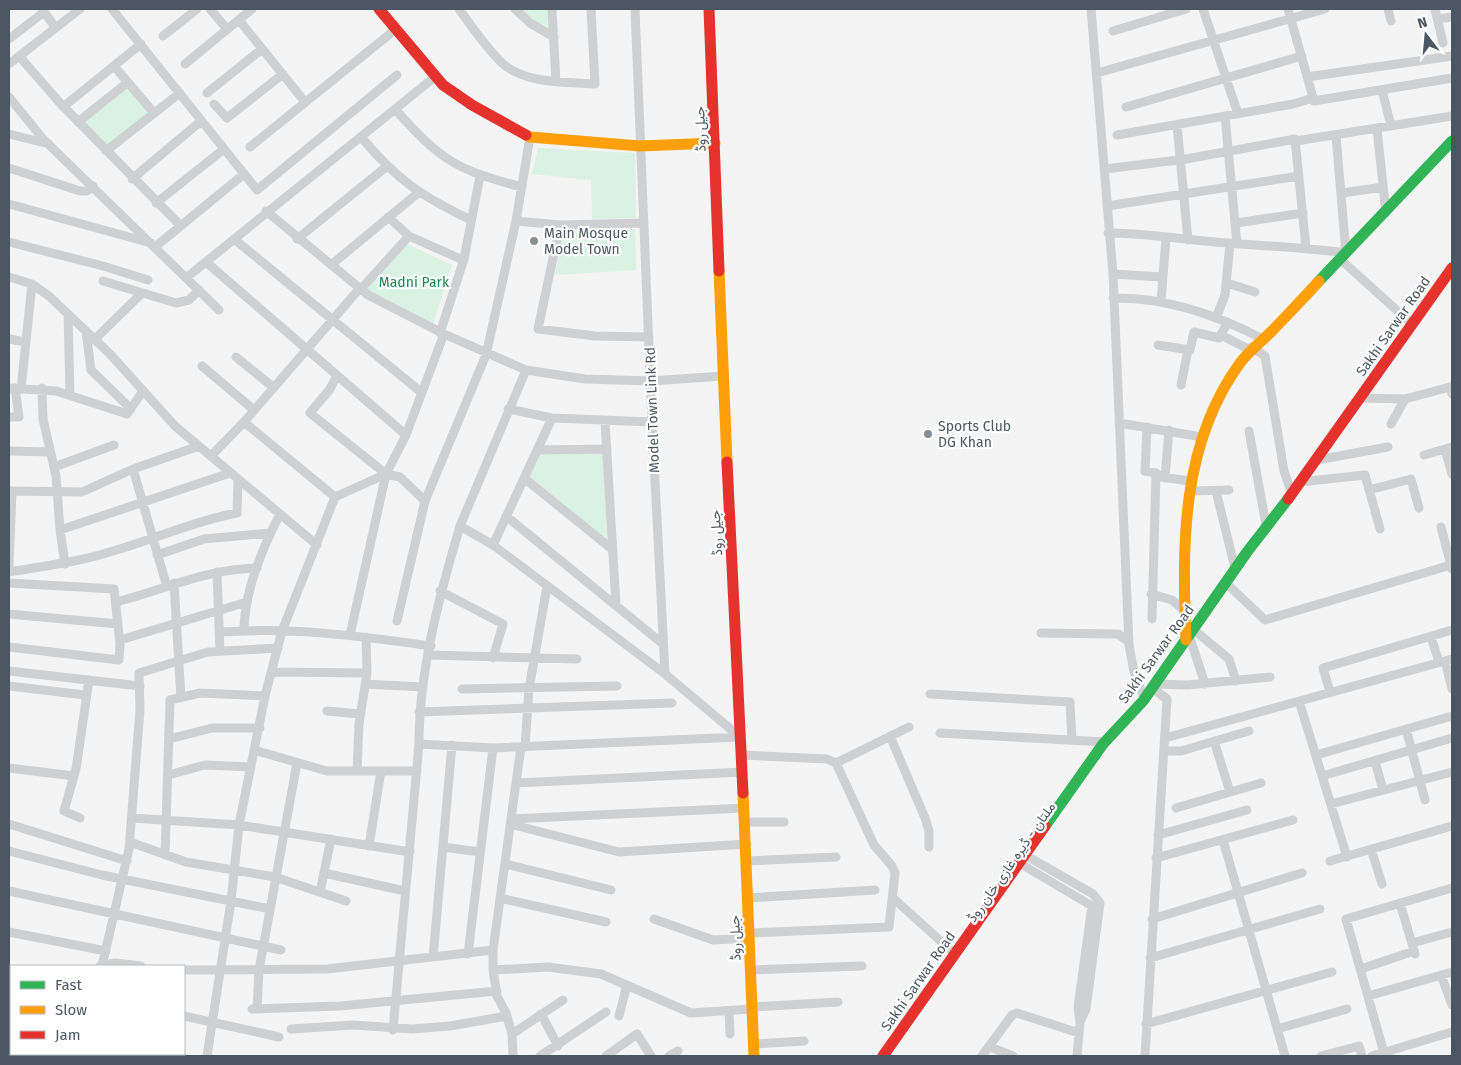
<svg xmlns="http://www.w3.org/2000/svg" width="1461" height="1065" viewBox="0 0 1461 1065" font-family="'Fira Sans',Vazirmatn,sans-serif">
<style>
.green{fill:#d9f2e3}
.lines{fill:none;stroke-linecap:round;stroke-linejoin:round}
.street{stroke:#ced0d2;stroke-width:9}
.fast{stroke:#30b455;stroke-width:11}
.slow{stroke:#ff9f0a;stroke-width:11}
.jam{stroke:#e5322d;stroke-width:11}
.poi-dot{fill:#868d94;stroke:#fff;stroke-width:2}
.labels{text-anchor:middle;stroke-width:4.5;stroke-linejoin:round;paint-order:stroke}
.street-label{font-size:14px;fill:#4a5661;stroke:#fff}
.poi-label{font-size:14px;fill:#4a5661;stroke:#fff;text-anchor:start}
.park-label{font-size:14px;fill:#17864f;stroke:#fff}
</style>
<rect width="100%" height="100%" fill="#f4f4f4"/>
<!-- green -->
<path class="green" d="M519,9H548L549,28L532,20Z
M127,86L149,112L107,147L83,121Z
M538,148L635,153L636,218L592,219L591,180L532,174Z
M635,229L636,270L555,275L564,230Z
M405,243L452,265L433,324L367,290Z
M538,452L604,454L607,541L529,476Z"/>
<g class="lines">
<!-- street -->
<path class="street" d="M42,9L55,27
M112,9L257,190L397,75
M210,9L227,29
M459,9C472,27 486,48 502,63C525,84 566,82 595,84L591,9
M515,9L530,23L554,37
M552,9L556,82
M635,9L652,422L665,674
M1091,9L1113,274L1129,645L1134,672L1144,698
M1203,9L1238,114
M1288,9L1314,101L1452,78
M1388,9L1391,21
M1435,9L1443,43
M1438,19L1452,17
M239,20L305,102
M1113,31L1186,9
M163,36L197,9
M9,39L44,12
M19,56L60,103L180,225
M9,64L80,9
M185,64L252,9
M114,66L154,113
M1097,73L1325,9
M1307,77L1452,56
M1382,90L1391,126
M207,93L262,49
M9,97L43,139L219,310
M214,104L227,118L283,74
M63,107L141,44
M1126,107L1302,56
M395,109C440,160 456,170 522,187
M1225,116L1237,244
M78,122L128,82
M1177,125L1188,240
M1377,129L1386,213
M9,134L49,144
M1117,135L1293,104L1313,98
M361,137C397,180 421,196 471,220
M1296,141L1452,116
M250,147L396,29
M106,151L180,93
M9,168L80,191H87L93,186
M1105,169L1186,159L1295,139L1306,248
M132,179L201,121
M1342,193L1383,187
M156,203L224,149
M9,204L151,243
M1107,206L1299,176
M266,211L368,295L444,334L526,370L585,379L651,381L723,376
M388,217L409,236L463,260
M516,221L560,225L643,223
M1236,223L1303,213
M560,225L538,329L595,336L649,337
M1108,233C1144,233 1179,239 1215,242C1259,246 1302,247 1346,253L1336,136
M234,239L421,392
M297,239L386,167
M9,242L103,266L148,280
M155,247L244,174
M1340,259L1412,324
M206,262L406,435
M331,265L418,193
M1113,274L1162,277
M9,277L32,284L49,296L110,354L175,426L317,545
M186,278L436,76
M103,281L176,303L189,300L199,290
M1227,283L1255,292
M361,289L409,236
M1113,298C1165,297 1217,315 1263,339
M1161,301L1166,238
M68,314L70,395
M1216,318L1225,295L1230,243
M86,331L91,370L131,409
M440,333L464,259L480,176
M1221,335L1250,350
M9,339L26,342
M95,339L142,293
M1158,345L1190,350L1194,332L1219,338L1228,322
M1252,347L1265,356L1284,471L1292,494
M236,357L273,387
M202,366L254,410
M526,370L460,526L493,545L665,674L740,737
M337,375L330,389L310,413L386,474
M1181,385L1188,350
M9,388L56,391L127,414L143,391
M42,388L43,419L56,476L60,530L65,564
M21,389L32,284
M1360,398L1405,399L1450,387L1452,394
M508,409L552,418L652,422
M9,417H19L15,388
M244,422L335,497
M605,422L616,605
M1119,423L1202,437
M1391,424L1405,399
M1147,427L1145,471L1156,473L1161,477L1190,481
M1249,431L1266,525
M1445,449L1452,474
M537,450L607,449
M9,451L50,452
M1424,455L1452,447
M211,456L244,422L360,288
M1317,460L1388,447
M54,467L114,445
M133,469L167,587
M524,478L613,550
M1165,478L1169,430
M1300,482L1365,475L1380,529
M1369,490L1411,479L1419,508
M9,491L82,492L133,469L199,446
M1190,491L1229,490
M1216,491L1235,568
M506,516L663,644
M1441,527L1452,569
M60,530L230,473
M493,545L552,418
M157,555L204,539L270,533
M9,566L12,492
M9,572C44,566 79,562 113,551C155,539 194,521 237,513L238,479
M217,572L220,651
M9,583L114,589L120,644L119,660L9,647
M174,583L181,698
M1226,583L1265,620L1451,565
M440,591L503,624L493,658
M1151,594L1172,600L1185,611
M116,602C163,590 207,569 257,568
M9,614L118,624
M1152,619L1156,473
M397,621L425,501
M1193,629L1229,659L1236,681
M244,631C244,591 262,549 280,514
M221,632C291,627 361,636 431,646
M1041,633L1118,634L1129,642
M350,635L386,474L406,435L444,334
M1189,635L1205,684
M1431,637L1439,662
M120,640L247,602
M429,655L577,659
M1445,661L1452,689
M9,671L140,686
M272,672L367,673
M365,684L423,687
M1155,684L1187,685L1270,677
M9,686L85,695
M462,689L617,686
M1330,692L1323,668L1452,630
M930,694L1070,702L1072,740
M1299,701L1347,857
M327,711L360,714
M419,712L672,703
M1406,729L1425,800
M940,733L1106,742
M890,736L925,818L929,831V847
M1165,738L1452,659
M169,739L212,728H260
M1214,741L1230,792
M419,744L493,748L740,737
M525,747L529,689L547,586
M254,750L327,771H417
M1164,751H1181L1249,731
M741,755L827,759L836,763L874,845L892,866L895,873L889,927L750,933
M1316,755L1452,716
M1375,761L1383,790
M836,763L909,727
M9,768L74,776
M357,771L359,724L367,673L366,637
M168,775L205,765L251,767
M1322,776L1452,738
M516,783L743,772
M1331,804L1452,772
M1176,808L1261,783
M80,818L64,811L76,769L89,680
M132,818L239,825L410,852
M511,819L521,747
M746,822H784
M9,824L127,861
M510,824L619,852L747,844
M1158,835L1247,810
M1223,840L1285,1056
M130,842L186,862L275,877L346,901
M369,846L381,771
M443,847L480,852
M1371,849L1382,884
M9,851L102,875L270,909
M165,855L170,700L200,693L265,696
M1156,858L1293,820
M1032,859L1093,894L1100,903L1086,1009L1080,1022
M747,861L836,857
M1330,861L1452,826
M505,864L611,890
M1026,867L1092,906L1078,1007L1080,1022L1077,1056
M324,873L405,891
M9,891L281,950
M320,892L331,839
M500,898L606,922
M748,898L875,890
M893,898L955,954
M1400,903L1415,954
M654,919L713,940L750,938
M1152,919L1302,873
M9,932L106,951
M1412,943L1452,932
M468,954L493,748
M433,957L452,745
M1150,958L1320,909
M100,966L115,963L141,966
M102,966L129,849L140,710L139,673L208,652L278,648
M1361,969L1414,951
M184,970L327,969L493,950
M493,970L548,967L601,974L691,1013L752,1009
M751,970L862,966
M1441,975L1452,1005
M9,992L11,991
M1368,996L1452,972
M752,1007L838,1002
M252,1009L340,1006L497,991
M257,1009L259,970L297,763
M729,1011L730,1034
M541,1014L558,1046
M184,1016L279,1037
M619,1016L627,985
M1146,1024L1332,972
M291,1029L353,1025L412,1029L450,1026L507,1016
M1277,1029L1347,1009
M393,1030L419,744C419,671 439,597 460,526
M9,1034H11
M512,1034L563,1000
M754,1044L804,1041
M990,1047L1013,1056
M1384,1053L1346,919L1452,888
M171,1054L182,1056
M207,1056L231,901L239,825L265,696L282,631L335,497L386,474L400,477L425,501L486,355L516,221L530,137
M513,1056L512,1034L506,1013L497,996L493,970V950L511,819L745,808
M540,1056L606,1012
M606,1056L637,1034L651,1056
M669,1056L678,1051
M982,1056L1012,1015L1017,1013L1079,1033
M1145,1056L1167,699L1152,688
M1321,1056L1359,1046L1362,1056
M1372,1056L1452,1032"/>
<!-- fast -->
<path class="fast" d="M1319,281L1452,141
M1045,826L1103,744L1143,701L1247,552L1288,499"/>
<!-- slow -->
<path class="slow" d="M526,135L530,137L640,146L715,143
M719,271L727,462
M1186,640C1182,544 1181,444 1240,363C1249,351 1262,341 1272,331C1288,314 1304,298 1319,281
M743,793L754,1056"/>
<!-- jam -->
<path class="jam" d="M379,9L443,85L472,105L526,135
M709,9L719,271
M727,462L743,793
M1288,499L1452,268
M883,1056L1045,826"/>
</g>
<!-- markers -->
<g class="poi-dot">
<circle cx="534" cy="241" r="5"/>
<circle cx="928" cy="434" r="5"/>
</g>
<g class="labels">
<!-- street labels -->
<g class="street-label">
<text transform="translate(700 129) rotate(-92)" y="5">جیل روڈ</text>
<text transform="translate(1393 326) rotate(-55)" y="5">Sakhi Sarwar Road</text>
<text transform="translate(652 410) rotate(-92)" y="5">Model Town Link Rd</text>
<text transform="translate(716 533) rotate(-93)" y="5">جیل روڈ</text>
<text transform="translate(1156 654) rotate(-54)" y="5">Sakhi Sarwar Road</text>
<text transform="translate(1011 862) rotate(-55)" y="5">ملتان - ڈیرہ غازی خان روڈ</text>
<text transform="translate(735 938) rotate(-92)" y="5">جیل روڈ</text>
<text transform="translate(918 981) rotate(-55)" y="5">Sakhi Sarwar Road</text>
</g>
<!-- poi labels -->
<g class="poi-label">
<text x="544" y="238">Main Mosque<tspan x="544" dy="16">Model Town</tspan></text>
<text x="938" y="431">Sports Club<tspan x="938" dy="16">DG Khan</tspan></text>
</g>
<!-- park labels -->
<g class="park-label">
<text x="414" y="287">Madni Park</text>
</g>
</g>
<!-- border -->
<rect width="1461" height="1065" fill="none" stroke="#4a5661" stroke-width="20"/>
<!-- legend -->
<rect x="10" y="965" width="175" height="90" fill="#ffffff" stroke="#b7bbc0"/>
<rect x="20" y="981" width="25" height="8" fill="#30b455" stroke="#b7bbc0"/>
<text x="55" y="990" font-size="15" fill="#4a5661">Fast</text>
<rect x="20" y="1006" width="25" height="8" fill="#ff9f0a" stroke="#b7bbc0"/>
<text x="55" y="1015" font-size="15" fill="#4a5661">Slow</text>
<rect x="20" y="1031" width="25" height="8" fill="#e5322d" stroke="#b7bbc0"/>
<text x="55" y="1040" font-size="15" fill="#4a5661">Jam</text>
<!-- north arrow -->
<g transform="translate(1426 35) rotate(344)" stroke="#ffffff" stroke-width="4" paint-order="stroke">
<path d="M0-4L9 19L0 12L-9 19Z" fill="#4a5661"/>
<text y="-8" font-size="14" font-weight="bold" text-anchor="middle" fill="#4a5661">N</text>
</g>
</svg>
